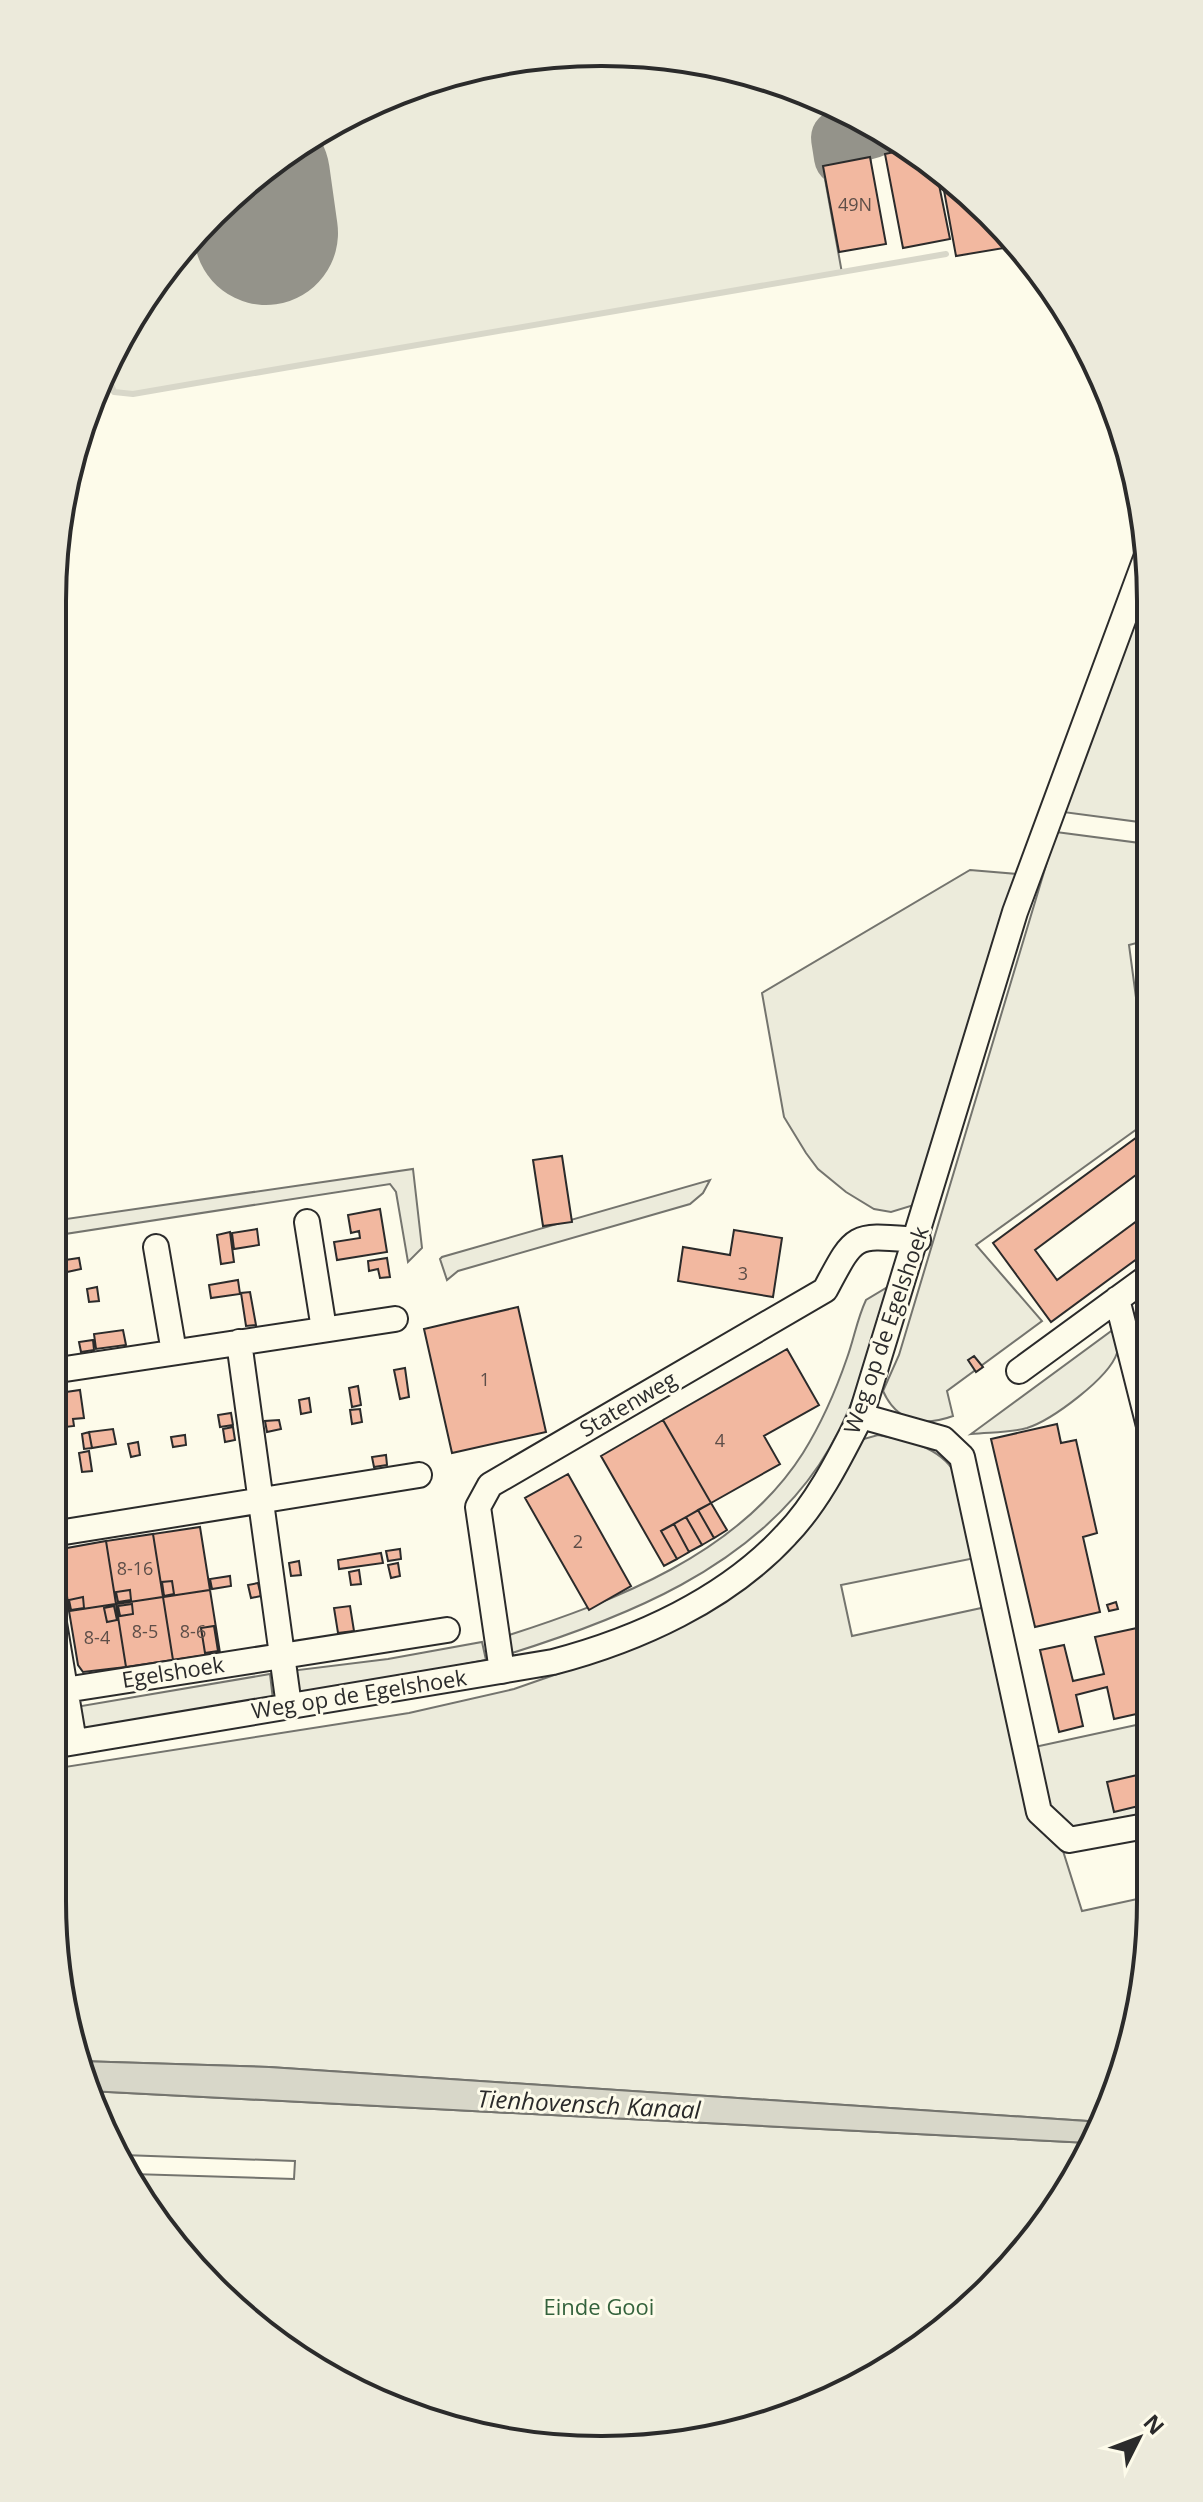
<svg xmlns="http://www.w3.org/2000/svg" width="1203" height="2502" viewBox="0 0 1203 2502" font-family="'Open Sans',sans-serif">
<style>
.green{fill:#ecebdb;stroke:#74746e;stroke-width:2}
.water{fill:#d8d7c9;stroke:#74746e;stroke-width:2}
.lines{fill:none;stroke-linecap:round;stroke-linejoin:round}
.stream{stroke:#d8d7c9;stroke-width:6}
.taxiway{stroke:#94938a;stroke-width:58}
.runway{stroke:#94938a;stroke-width:144}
.building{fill:#f2b8a0;stroke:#2b2b2b;stroke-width:2}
.minor-casing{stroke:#2b2b2b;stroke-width:28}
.minor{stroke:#fdfbea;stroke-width:24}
.labels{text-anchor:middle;stroke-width:6;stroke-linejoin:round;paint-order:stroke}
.number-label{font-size:18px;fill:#5d4e48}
.street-label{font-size:22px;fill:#2b2b2b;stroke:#fdfbea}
.park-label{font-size:22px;fill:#34623c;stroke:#fdfbea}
.water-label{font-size:24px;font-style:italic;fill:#2b2b2b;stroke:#fdfbea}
.rim{fill:none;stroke:#2b2b2b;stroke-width:4}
</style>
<rect width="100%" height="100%" fill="#fdfbea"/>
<!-- green -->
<path class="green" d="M602,52L709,63L812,94L860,122L817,135L842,273L133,394L114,392L105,370C118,346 130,318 145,295C228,176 353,96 493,63C527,55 566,55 602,52Z
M1146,593L1147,823L1063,812Z
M1056,832L1147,844L1148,940L1129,945L1137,1005L1148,1003V1121L976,1245L1042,1321L947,1391L953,1416C923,1427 897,1422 883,1391L899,1355Z
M970,870L1017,874L914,1205L891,1212L874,1209L846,1192L818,1169L806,1153L784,1117L762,993Z
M413,1169L422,1248L408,1262L396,1192L390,1184L52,1236V1221Z
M710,1180L703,1193L690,1204L458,1271L447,1280L440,1259L442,1257Z
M891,1285C872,1346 855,1411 819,1465C749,1569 624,1618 509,1654L506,1636C615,1601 739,1554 803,1453C821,1424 836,1390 847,1358C854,1339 857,1319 866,1300Z
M1149,1304V1374L1134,1314Z
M1114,1329C1116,1337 1120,1346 1117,1353C1109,1378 1052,1420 1027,1428C1009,1433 990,1432 971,1434Z
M878,1435C906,1440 939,1446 955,1473L975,1558L841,1585L852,1636L986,1607L1082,1911L1151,1896L1140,2008L1109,2111L1102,2122L269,2067L79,2061L52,1900V1769L409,1713L514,1689L577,1667L804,1530L829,1501L860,1440Z
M482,1642L486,1660L294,1697L290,1671L388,1659Z
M270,1674L273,1700L52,1738V1711Z
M1150,1722L1151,1814C1126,1819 1064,1841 1049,1815C1039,1797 1036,1768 1030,1748Z
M89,2091L1089,2143L1014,2263L936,2336L845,2393L673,2445L494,2439L326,2376L239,2313L166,2235L133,2174L294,2179L295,2161L123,2155Z"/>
<!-- water -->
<path class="water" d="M79,2061L269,2067L1102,2122L1089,2143L89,2091Z"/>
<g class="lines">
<!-- stream -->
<path class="stream" d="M105,370L114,392L133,394L946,254"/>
<!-- taxiway -->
<path class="taxiway" d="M843,157L840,138L872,129"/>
<!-- runway -->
<path class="runway" d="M258,176L266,233"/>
</g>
<!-- building -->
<path class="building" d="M908,149L935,165L950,239L903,248L885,154Z
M870,157L886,244L839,252L823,166Z
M954,183L1001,230L1004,248L956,256L943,185Z
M1148,1129V1166L1035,1250L1057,1280L1149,1212V1250L1051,1322L993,1243Z
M562,1156L572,1222L543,1226L533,1160Z
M380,1209L387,1252L337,1260L334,1242L360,1238L359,1231L351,1233L348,1215Z
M257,1229L259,1245L234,1249L232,1233Z
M734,1230L782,1238L773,1297L678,1281L683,1247L730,1255Z
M230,1232L234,1262L221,1264L217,1235Z
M79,1258L81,1269L67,1272L65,1260Z
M387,1258L390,1277L380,1278L378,1269L369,1271L368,1261Z
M238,1280L240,1294L211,1298L209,1285Z
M97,1287L99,1301L89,1302L87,1289Z
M250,1292L256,1325L246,1326L241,1293Z
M518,1307L546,1432L452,1453L424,1329Z
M123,1330L126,1345L96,1349L94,1334Z
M93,1340L94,1350L81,1352L79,1342Z
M787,1349L819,1405L764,1436L780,1464L711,1503L663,1420Z
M974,1356L983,1367L976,1372L968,1360Z
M405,1368L409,1397L400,1399L394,1370Z
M358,1386L361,1405L352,1407L349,1388Z
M80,1390L84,1418L73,1419L74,1426L57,1428L56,1422L52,1423V1394Z
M309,1398L311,1412L301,1414L299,1400Z
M360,1409L362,1422L352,1424L350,1410Z
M231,1413L233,1425L220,1427L218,1415Z
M279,1420L281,1429L267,1432L265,1421Z
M663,1420L711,1503L661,1531L677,1559L664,1566L601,1456Z
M1057,1424L1061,1443L1076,1440L1097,1533L1083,1537L1100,1612L1035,1627L991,1439Z
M233,1427L235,1440L225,1442L223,1429Z
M113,1429L116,1444L92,1448L89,1432Z
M89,1432L92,1448L84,1449L82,1434Z
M185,1435L186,1445L173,1447L171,1437Z
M138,1442L140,1455L131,1457L128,1444Z
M89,1451L92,1471L82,1472L79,1453Z
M386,1455L387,1465L374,1467L372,1457Z
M568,1474L631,1586L589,1610L525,1498Z
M711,1503L727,1530L714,1538L698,1510Z
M698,1510L714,1538L702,1545L686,1517Z
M686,1517L702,1545L689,1552L674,1524Z
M674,1524L689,1552L677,1559L661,1531Z
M200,1527L210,1590L163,1597L153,1534Z
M153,1534L163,1597L116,1604L106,1541Z
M106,1541L116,1604L69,1611L61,1552L67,1548Z
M400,1549L401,1559L388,1561L386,1551Z
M381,1553L383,1563L339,1569L338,1560Z
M299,1561L301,1575L291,1576L289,1563Z
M398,1563L400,1576L391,1578L388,1565Z
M359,1570L361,1584L351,1585L349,1572Z
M230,1576L231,1586L212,1589L210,1579Z
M172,1581L174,1594L164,1596L162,1582Z
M258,1583L261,1596L251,1598L248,1585Z
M130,1590L131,1600L118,1602L116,1592Z
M210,1590L220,1653L173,1660L163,1597Z
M83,1597L84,1608L71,1610L69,1600Z
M163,1597L173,1660L126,1667L116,1604Z
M1116,1602L1118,1609L1109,1611L1107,1605Z
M116,1604L126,1667L83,1672L78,1665L69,1611Z
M132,1604L133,1614L120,1616L118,1606Z
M114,1606L117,1620L107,1622L104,1608Z
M350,1606L354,1631L338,1633L334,1608Z
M214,1626L218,1651L205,1653L201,1628Z
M1137,1628L1150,1687V1711L1114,1719L1107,1687L1076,1695L1083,1726L1059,1732L1040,1650L1064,1645L1073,1681L1104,1674L1095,1637Z
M1146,1773L1148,1783L1151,1782V1803L1114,1812L1107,1782Z"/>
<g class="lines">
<!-- minor casing -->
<g class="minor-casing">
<path id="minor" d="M307,1222L324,1329
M156,1247L174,1352
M1117,1299L1149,1426
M239,1342L289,1706
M52,1371L395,1319
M1019,1371L1149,1276
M861,1416L943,1439L962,1457L1039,1812L1069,1840L1151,1825
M52,1534L419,1475
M52,1611L74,1742
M502,1671L478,1507L490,1485L825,1290C856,1232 852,1235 918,1240
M52,1692L447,1630
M52,1746L553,1662C637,1640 726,1600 786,1535C818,1502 840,1457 861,1416L1015,912L1146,558"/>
</g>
<!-- minor -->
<use href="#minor" class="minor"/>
</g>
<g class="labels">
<!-- number labels -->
<g class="number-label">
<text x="855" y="211">49N</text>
<text x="743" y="1280">3</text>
<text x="485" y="1386">1</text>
<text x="720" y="1447">4</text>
<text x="578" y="1548">2</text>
<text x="135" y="1575">8-16</text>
<text x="145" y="1638">8-5</text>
<text x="193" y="1638">8-6</text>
<text x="97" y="1644">8-4</text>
</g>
<!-- street labels -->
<g class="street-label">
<text transform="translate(886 1330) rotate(-71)" y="8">Weg op de Egelshoek</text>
<text transform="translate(628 1404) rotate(-30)" y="8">Statenweg</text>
<text transform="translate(173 1672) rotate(-9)" y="8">Egelshoek</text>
<text transform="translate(359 1694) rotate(-9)" y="8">Weg op de Egelshoek</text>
</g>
<!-- park labels -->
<g class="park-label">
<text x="599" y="2315">Einde Gooi</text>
</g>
<!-- water labels -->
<g class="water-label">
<text transform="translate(589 2105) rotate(3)" y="8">Tienhovensch Kanaal</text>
</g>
</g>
<!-- crop -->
<path d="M0 0H1203V2502H0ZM601 66H602A535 535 0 0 1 1137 601V1901A535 535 0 0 1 602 2436H601A535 535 0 0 1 66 1901V601A535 535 0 0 1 601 66Z" fill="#eceadb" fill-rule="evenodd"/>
<path class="rim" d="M601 66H602A535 535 0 0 1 1137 601V1901A535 535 0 0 1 602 2436H601A535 535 0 0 1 66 1901V601A535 535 0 0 1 601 66Z"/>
<!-- north arrow -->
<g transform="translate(1139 2438) rotate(48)" stroke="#fdfbea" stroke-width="6" paint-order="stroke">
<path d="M0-6L14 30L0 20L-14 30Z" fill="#2b2b2b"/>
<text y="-12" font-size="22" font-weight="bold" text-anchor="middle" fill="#2b2b2b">N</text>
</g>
</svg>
